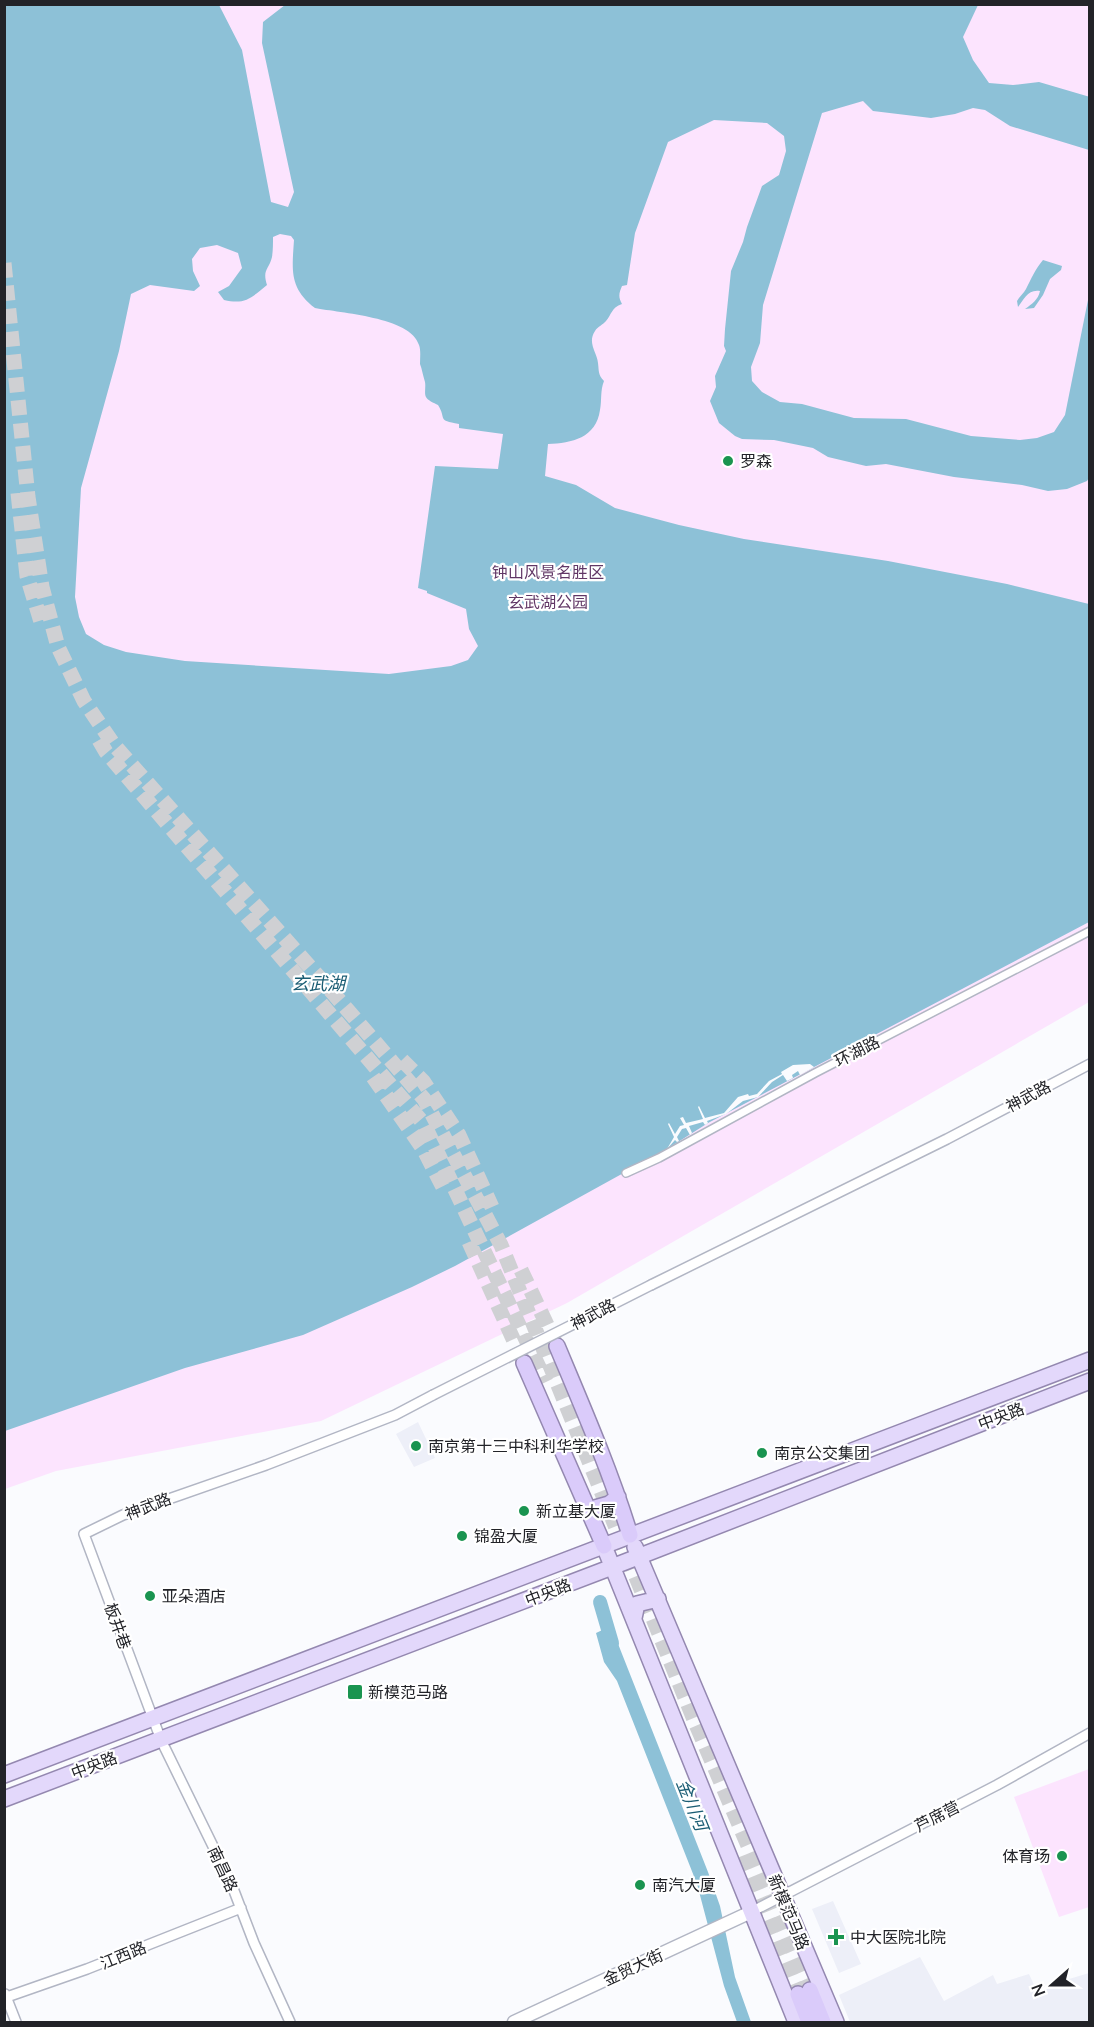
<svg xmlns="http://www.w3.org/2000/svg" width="1094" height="2027" viewBox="0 0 1094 2027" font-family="'Nunito Sans','Noto Sans SC',sans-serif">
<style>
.built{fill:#edeff8}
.green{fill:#fce4fe}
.water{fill:#8dc1d7;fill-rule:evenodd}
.pier{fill:#fafbfe}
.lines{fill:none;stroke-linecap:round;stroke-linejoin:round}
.river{stroke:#8dc1d7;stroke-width:14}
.trunk-tunnel{stroke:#cfd0d3;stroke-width:15;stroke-dasharray:15 8;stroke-linecap:butt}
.pedestrian-casing{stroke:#b2b6c4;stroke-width:10}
.minor-casing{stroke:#b2b6c4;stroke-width:12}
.tertiary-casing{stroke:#b2b6c4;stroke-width:15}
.primary-casing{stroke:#9488b0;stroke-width:18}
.trunk-casing{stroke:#9488b0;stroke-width:18}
.pedestrian{stroke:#fff;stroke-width:7}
.minor{stroke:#fff;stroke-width:9}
.tertiary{stroke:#fff;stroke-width:12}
.primary{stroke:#e3d8fb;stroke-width:15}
.trunk{stroke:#dacbfa;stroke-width:15}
.minor-bridge-casing{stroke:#b2b6c4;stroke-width:12;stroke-linecap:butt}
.minor-bridge{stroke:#fff;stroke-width:9}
.poi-dot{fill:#1a9450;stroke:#fff;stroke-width:2}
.labels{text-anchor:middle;stroke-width:4.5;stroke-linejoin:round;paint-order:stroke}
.poi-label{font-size:16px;fill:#222328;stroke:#fff;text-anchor:start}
.park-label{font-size:16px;fill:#613766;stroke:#fff}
.street-label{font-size:16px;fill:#222328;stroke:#fff}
.water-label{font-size:18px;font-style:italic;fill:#1b5d74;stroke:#fff}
</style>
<rect width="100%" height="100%" fill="#fafbfe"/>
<!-- built -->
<path class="built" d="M418,1422L435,1458L414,1467L396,1434Z
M833,1901L861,1964L839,1973L812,1909Z
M920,1957L944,2001L993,1975L997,1984L1029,1974L1036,1989L1089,1973V2022H850L839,1995Z"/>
<!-- green -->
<path class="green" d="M4,5H1090L1089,1002L567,1303L321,1421L56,1471L5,1489Z
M1089,1769V1907L1059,1917L1014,1797Z"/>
<!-- water -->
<path class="water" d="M4,5H219L242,50L271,202L288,207L294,192L262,43L263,22L285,5H978L963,37L973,60L989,83L1013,85L1039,82L1090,97L1089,150L1010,126L985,110L973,108L955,114L931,118L873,111L863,101L822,113L763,305L760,343L751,367L752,381L762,392L780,402L802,404L854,418L906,419L971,436L1020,440L1037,438L1054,432L1065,415L1089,295L1090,476L1087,481L1067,489L1048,491L1022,485L954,477L886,464L866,466L828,457L813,448L774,440L742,439L735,436L719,423L710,401L716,387L715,376L726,351L724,346L725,329L731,271L743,242L747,227L762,186L779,175L786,151L784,136L767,123L714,120L668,142L635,233L627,285L622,286C619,293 618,297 622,304C611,308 612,314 606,321C603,325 598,326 595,331C587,343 597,352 598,363C599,371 598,375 604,381C600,391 602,400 600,410C596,438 572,443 548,444L545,476L576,485L615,508L679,525L744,539L888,561L1007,584L1089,604V922L708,1123L667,1149L455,1266L412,1287L303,1335L185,1368L5,1431ZM280,234L291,236L294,240C292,270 289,288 315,308C340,313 411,317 419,345C421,350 420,358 420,364C422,369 423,376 425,382C426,387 424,393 426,397C427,400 434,403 438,405C447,419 436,420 459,424V428L503,434L498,469L435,466L418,588L427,591V593L466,609L469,629L478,646L468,660L451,666L389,674L185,661L126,652L104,645L86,634L79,617L75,597L81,488L119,351L131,294L150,285L194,291L200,286L193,271L192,259L200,248L217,245L238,253L242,268L229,286L218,292L224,300C245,305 251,298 267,285C262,269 269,270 272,257C273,251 273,243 273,237Z
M1043,260L1062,266L1061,270L1050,279L1043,295L1034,308L1025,309C1032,304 1038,300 1040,291C1028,289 1024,299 1018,307L1017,301C1019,297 1024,293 1026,289C1031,279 1036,268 1043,260Z
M611,1626L708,1872L720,1906L735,1977L751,2022H737L724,1986L697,1884L617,1681L604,1662L596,1633Z"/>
<!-- pier -->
<path class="pier" d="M810,1064L814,1067L800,1075L798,1071L792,1075L793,1078L787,1081L783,1075L772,1082L758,1097L743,1101L726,1114L707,1121L708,1123L705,1125L703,1122L689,1126L692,1133L690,1135L686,1128L682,1129L677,1137L679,1141L677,1142L675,1140L667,1149L674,1137L668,1124L669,1123L675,1134L680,1126L684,1125L680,1118L683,1117L686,1123L703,1119L698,1107L699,1106L705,1118L724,1113L738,1097L748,1094L749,1096L757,1094L769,1081L782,1074L781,1072L793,1065Z"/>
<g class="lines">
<!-- river -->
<path class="river" d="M600,1602L612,1643"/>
<!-- trunk-tunnel -->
<path class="trunk-tunnel" d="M4,263L28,497L42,587L58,647L84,701L114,745L333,993L424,1099L501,1245L695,1722L810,1990
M18,493L27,576L42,625
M99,740L106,752L424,1124L546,1382
M402,1060L423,1081L459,1135L492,1207
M373,1077L424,1150L446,1193
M469,1242L524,1363
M521,1270L557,1346
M742,1856L798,1994"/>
<!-- pedestrian casing -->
<g class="pedestrian-casing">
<path id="pedestrian" d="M626,1173L659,1158L815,1073L1090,931"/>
</g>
<!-- minor casing -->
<g class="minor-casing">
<path id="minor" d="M651,1285L947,1139L1090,1064
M751,1912L997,1785L1090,1733
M5,1994L16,2022
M4,1998L87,1969L241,1908
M290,2022L254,1943L231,1883L161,1740L84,1534L123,1515L266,1465L395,1415L433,1395"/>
</g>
<!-- tertiary casing -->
<g class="tertiary-casing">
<path id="tertiary" d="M514,2022L751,1912"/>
</g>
<!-- primary casing -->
<g class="primary-casing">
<path id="primary" d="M604,1546L796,2022
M635,1547L836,2022
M634,1618L637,1604L658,1599
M4,1775L1090,1360
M4,1799L612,1567L1090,1381"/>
</g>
<!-- trunk casing -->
<g class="trunk-casing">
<path id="trunk" d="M557,1346C583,1408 610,1470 630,1535
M524,1363L604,1546
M588,1510L609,1504L618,1497
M810,1990L823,2022
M798,1994L809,2022"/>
</g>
<!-- pedestrian -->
<use href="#pedestrian" class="pedestrian"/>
<!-- minor -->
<use href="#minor" class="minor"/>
<!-- tertiary -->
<use href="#tertiary" class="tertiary"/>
<!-- primary -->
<use href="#primary" class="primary"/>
<!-- trunk -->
<use href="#trunk" class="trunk"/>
<!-- minor-bridge casing -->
<g class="minor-bridge-casing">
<path id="minor-bridge" d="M433,1395L651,1285"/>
</g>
<!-- minor-bridge -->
<use href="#minor-bridge" class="minor-bridge"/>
</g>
<!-- markers -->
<g class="poi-dot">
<circle cx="728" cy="461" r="6"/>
<circle cx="416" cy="1446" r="6"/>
<circle cx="762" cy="1453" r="6"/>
<circle cx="524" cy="1511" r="6"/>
<circle cx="462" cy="1536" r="6"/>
<circle cx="150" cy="1596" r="6"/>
<rect x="347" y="1684" width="16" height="16" rx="3"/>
<circle cx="1062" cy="1856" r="6"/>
<circle cx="640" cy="1885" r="6"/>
<path d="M833 1928h6v6h6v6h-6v6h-6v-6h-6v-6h6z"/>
</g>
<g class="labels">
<!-- poi labels -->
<g class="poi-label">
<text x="740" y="467">罗森</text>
<text x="428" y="1452">南京第十三中科利华学校</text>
<text x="774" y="1459">南京公交集团</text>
<text x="536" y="1517">新立基大厦</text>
<text x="474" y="1542">锦盈大厦</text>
<text x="162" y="1602">亚朵酒店</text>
<text x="368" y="1698">新模范马路</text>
<text x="1050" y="1862" text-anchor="end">体育场</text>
<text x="652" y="1891">南汽大厦</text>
<text x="850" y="1943">中大医院北院</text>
</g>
<!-- park labels -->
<g class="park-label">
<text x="548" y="578">钟山风景名胜区</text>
<text x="548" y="608">玄武湖公园</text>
</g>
<!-- street labels -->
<g class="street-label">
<text transform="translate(857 1051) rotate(-27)" y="6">环湖路</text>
<text transform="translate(1028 1096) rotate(-28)" y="6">神武路</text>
<text transform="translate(593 1314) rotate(-27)" y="6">神武路</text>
<text transform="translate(1001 1416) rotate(-21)" y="6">中央路</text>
<text transform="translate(148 1506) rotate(-21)" y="6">神武路</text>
<text transform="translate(548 1592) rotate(-21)" y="6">中央路</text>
<text transform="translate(118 1626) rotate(70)" y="6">板井巷</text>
<text transform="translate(94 1765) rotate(-21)" y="6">中央路</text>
<text transform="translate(937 1816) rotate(-27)" y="6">芦席营</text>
<text transform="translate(223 1869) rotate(65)" y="6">南昌路</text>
<text transform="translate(789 1912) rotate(67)" y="6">新模范马路</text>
<text transform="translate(123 1955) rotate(-22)" y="6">江西路</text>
<text transform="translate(633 1967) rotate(-25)" y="6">金贸大街</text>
</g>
<!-- water labels -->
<g class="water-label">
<text x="318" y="990">玄武湖</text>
<text transform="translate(692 1805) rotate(68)" y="6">金川河</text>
</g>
</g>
<!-- border -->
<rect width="1094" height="2027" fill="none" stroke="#222328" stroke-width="12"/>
<!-- north arrow -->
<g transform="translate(1052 1985) rotate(249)" stroke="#ffffff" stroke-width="4.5" paint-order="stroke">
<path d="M0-4.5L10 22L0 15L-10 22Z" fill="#222328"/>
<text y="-9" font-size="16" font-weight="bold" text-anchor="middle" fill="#222328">N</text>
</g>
</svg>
